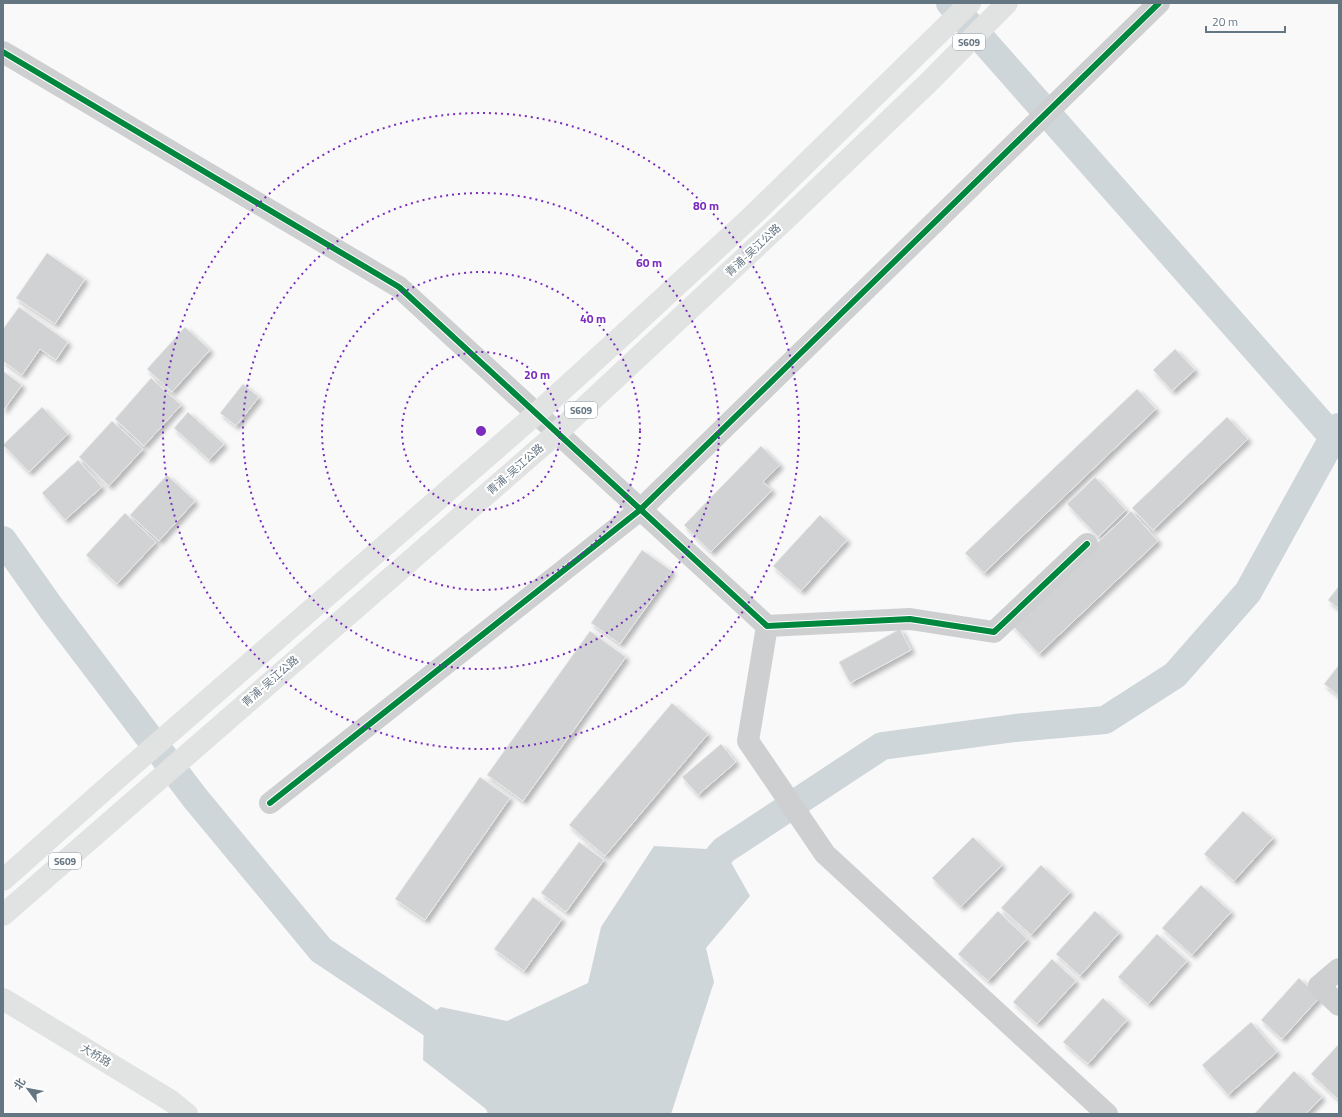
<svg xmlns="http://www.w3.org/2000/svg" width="1342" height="1117" viewBox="0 0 1342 1117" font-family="'Titillium Web','Noto Sans SC',sans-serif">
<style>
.water{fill:#ced6d9}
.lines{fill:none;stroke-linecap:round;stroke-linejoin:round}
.canal{stroke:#ced6d9;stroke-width:28}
.building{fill:#d0d2d3;stroke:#e8e8e8;filter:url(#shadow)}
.minor{stroke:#cecfd0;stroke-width:22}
.secondary{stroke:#e1e2e2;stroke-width:22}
.primary{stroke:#e1e2e2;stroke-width:22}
.cycleway-casing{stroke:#fff;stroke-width:8}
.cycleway{stroke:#00873e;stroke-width:6}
.ring{fill:none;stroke:#7b2cbf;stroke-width:2;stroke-dasharray:2 4}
.labels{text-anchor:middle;stroke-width:4;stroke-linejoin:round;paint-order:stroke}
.shield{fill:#fff;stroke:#939fa8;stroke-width:1}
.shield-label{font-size:10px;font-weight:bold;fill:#657683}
.street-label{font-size:11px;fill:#657683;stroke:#fff}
.centre{fill:#7b2cbf;stroke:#fff;stroke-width:2}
.ring-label{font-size:12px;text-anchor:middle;font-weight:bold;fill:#7b2cbf;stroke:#fff;stroke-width:4;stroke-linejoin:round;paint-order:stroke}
</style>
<defs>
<filter id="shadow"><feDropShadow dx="3.5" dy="3.5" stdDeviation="2" flood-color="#0004"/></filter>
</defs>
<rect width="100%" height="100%" fill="#f9f9f9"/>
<!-- water -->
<path class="water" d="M654,846L724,850L750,896L706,948L714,982L671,1114H488L486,1109L423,1060L424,1018L441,1007L507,1021L588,983L601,927Z"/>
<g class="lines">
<!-- canal -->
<path class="canal" d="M950,3L1333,437
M3,540L51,608L195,798L321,950L456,1040
M699,879L724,850L882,746L1015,728L1105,720L1175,675L1248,592L1339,427"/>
</g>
<!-- building -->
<path class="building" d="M47,253L85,279L55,324L16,298Z
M19,307L68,342L56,360L40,349L22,375L3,361V329Z
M185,327L210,350L172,392L147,369Z
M1175,349L1195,370L1172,391L1153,370Z
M3,371L22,385L3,411Z
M151,378L181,405L144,446L115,419Z
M243,384L259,397L236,426L220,413Z
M1137,389L1156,409L984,573L965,553Z
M42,407L68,434L29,472L3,445Z
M188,412L224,444L209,460L174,428Z
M1227,417L1248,439L1153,530L1132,508Z
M112,421L143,449L109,486L79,457Z
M761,446L780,465L763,482L772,490L711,552L684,525Z
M78,460L102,487L65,520L42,493Z
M167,475L195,501L159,541L130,515Z
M1095,477L1126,510L1098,537L1067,504Z
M1131,511L1158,541L1039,654L1011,624Z
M125,513L156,542L117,584L86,555Z
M820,515L847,540L801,591L773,566Z
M642,550L672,571L620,644L591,623Z
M1339,586V609L1328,600Z
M900,629L911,650L850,683L839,662Z
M590,631L626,657L523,801L487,775Z
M1339,665V696L1324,684Z
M672,703L708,734L605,856L569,825Z
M721,744L736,762L698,795L682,777Z
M480,777L510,798L425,920L395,899Z
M1243,811L1273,838L1234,881L1204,854Z
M973,837L1002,865L961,907L932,878Z
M579,842L604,860L566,912L541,893Z
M1041,865L1070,892L1031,935L1001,908Z
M1201,885L1231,912L1192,955L1162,928Z
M533,897L562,919L524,971L494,949Z
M998,911L1027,939L988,981L958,954Z
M1095,911L1119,933L1080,976L1056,954Z
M1157,934L1187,961L1148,1004L1118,977Z
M1052,959L1076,981L1037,1024L1013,1002Z
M1299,978L1320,997L1282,1039L1261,1020Z
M1103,998L1127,1020L1088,1064L1063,1042Z
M1251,1022L1277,1052L1228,1095L1202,1065Z
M1339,1044V1100L1311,1074Z
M1294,1071L1322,1097L1306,1114H1256L1255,1113Z"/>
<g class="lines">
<!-- minor -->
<path class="minor" d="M3,52L399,287L767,626L910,619L994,632L1087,544
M767,626L748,741L825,854L1107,1114
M270,803L640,510L1159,3
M1339,969L1319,986L1339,1005"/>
<!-- secondary -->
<path class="secondary" d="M3,999L171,1101L187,1114"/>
<!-- primary -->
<path class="primary" d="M3,880L111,784L536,414L623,335L750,218L970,3
M3,915L557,433L785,220L930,81L1007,3"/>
<!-- cycleway casing -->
<g class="cycleway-casing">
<path id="cycleway" d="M3,52L399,287L767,626L910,619L994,632L1087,544
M270,803L640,510L1159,3"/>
</g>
<!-- cycleway -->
<use href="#cycleway" class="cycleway"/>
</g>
<!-- distance rings -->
<g class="ring">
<circle cx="481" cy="431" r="79"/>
<circle cx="481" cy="431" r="159"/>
<circle cx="481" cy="431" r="238"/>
<circle cx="481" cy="431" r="318"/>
</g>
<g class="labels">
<!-- shield labels -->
<g class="shield">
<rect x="953" y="34" width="32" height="16" rx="3"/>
<rect x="565" y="402" width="32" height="16" rx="3"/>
<rect x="49" y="853" width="32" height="16" rx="3"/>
</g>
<g class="shield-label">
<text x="969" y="46">S609</text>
<text x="581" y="414">S609</text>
<text x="65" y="865">S609</text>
</g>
<!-- street labels -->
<g class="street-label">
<text transform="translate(753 250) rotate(-43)" y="4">青浦-吴江公路</text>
<text transform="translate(515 469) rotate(-41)" y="4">青浦-吴江公路</text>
<text transform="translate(270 681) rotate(-41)" y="4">青浦-吴江公路</text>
<text transform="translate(96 1055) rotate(31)" y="4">大桥路</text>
</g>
</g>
<circle cx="481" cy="431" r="6" class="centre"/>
<g class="ring-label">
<text x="706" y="210">80 m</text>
<text x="649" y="267">60 m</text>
<text x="593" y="323">40 m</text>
<text x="537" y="379">20 m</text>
</g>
<!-- border -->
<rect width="1342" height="1117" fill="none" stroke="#657683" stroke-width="8"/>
<!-- north arrow -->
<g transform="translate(28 1089) rotate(302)" stroke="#ffffff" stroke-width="3" paint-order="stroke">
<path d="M0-3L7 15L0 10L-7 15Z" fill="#657683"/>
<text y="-6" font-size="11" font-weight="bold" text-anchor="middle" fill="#657683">北</text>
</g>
<!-- scale -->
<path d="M1206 26v6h79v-6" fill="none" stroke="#657683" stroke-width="2"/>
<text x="1212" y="26" font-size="12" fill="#657683" stroke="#ffffff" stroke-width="3" paint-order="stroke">20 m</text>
</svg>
